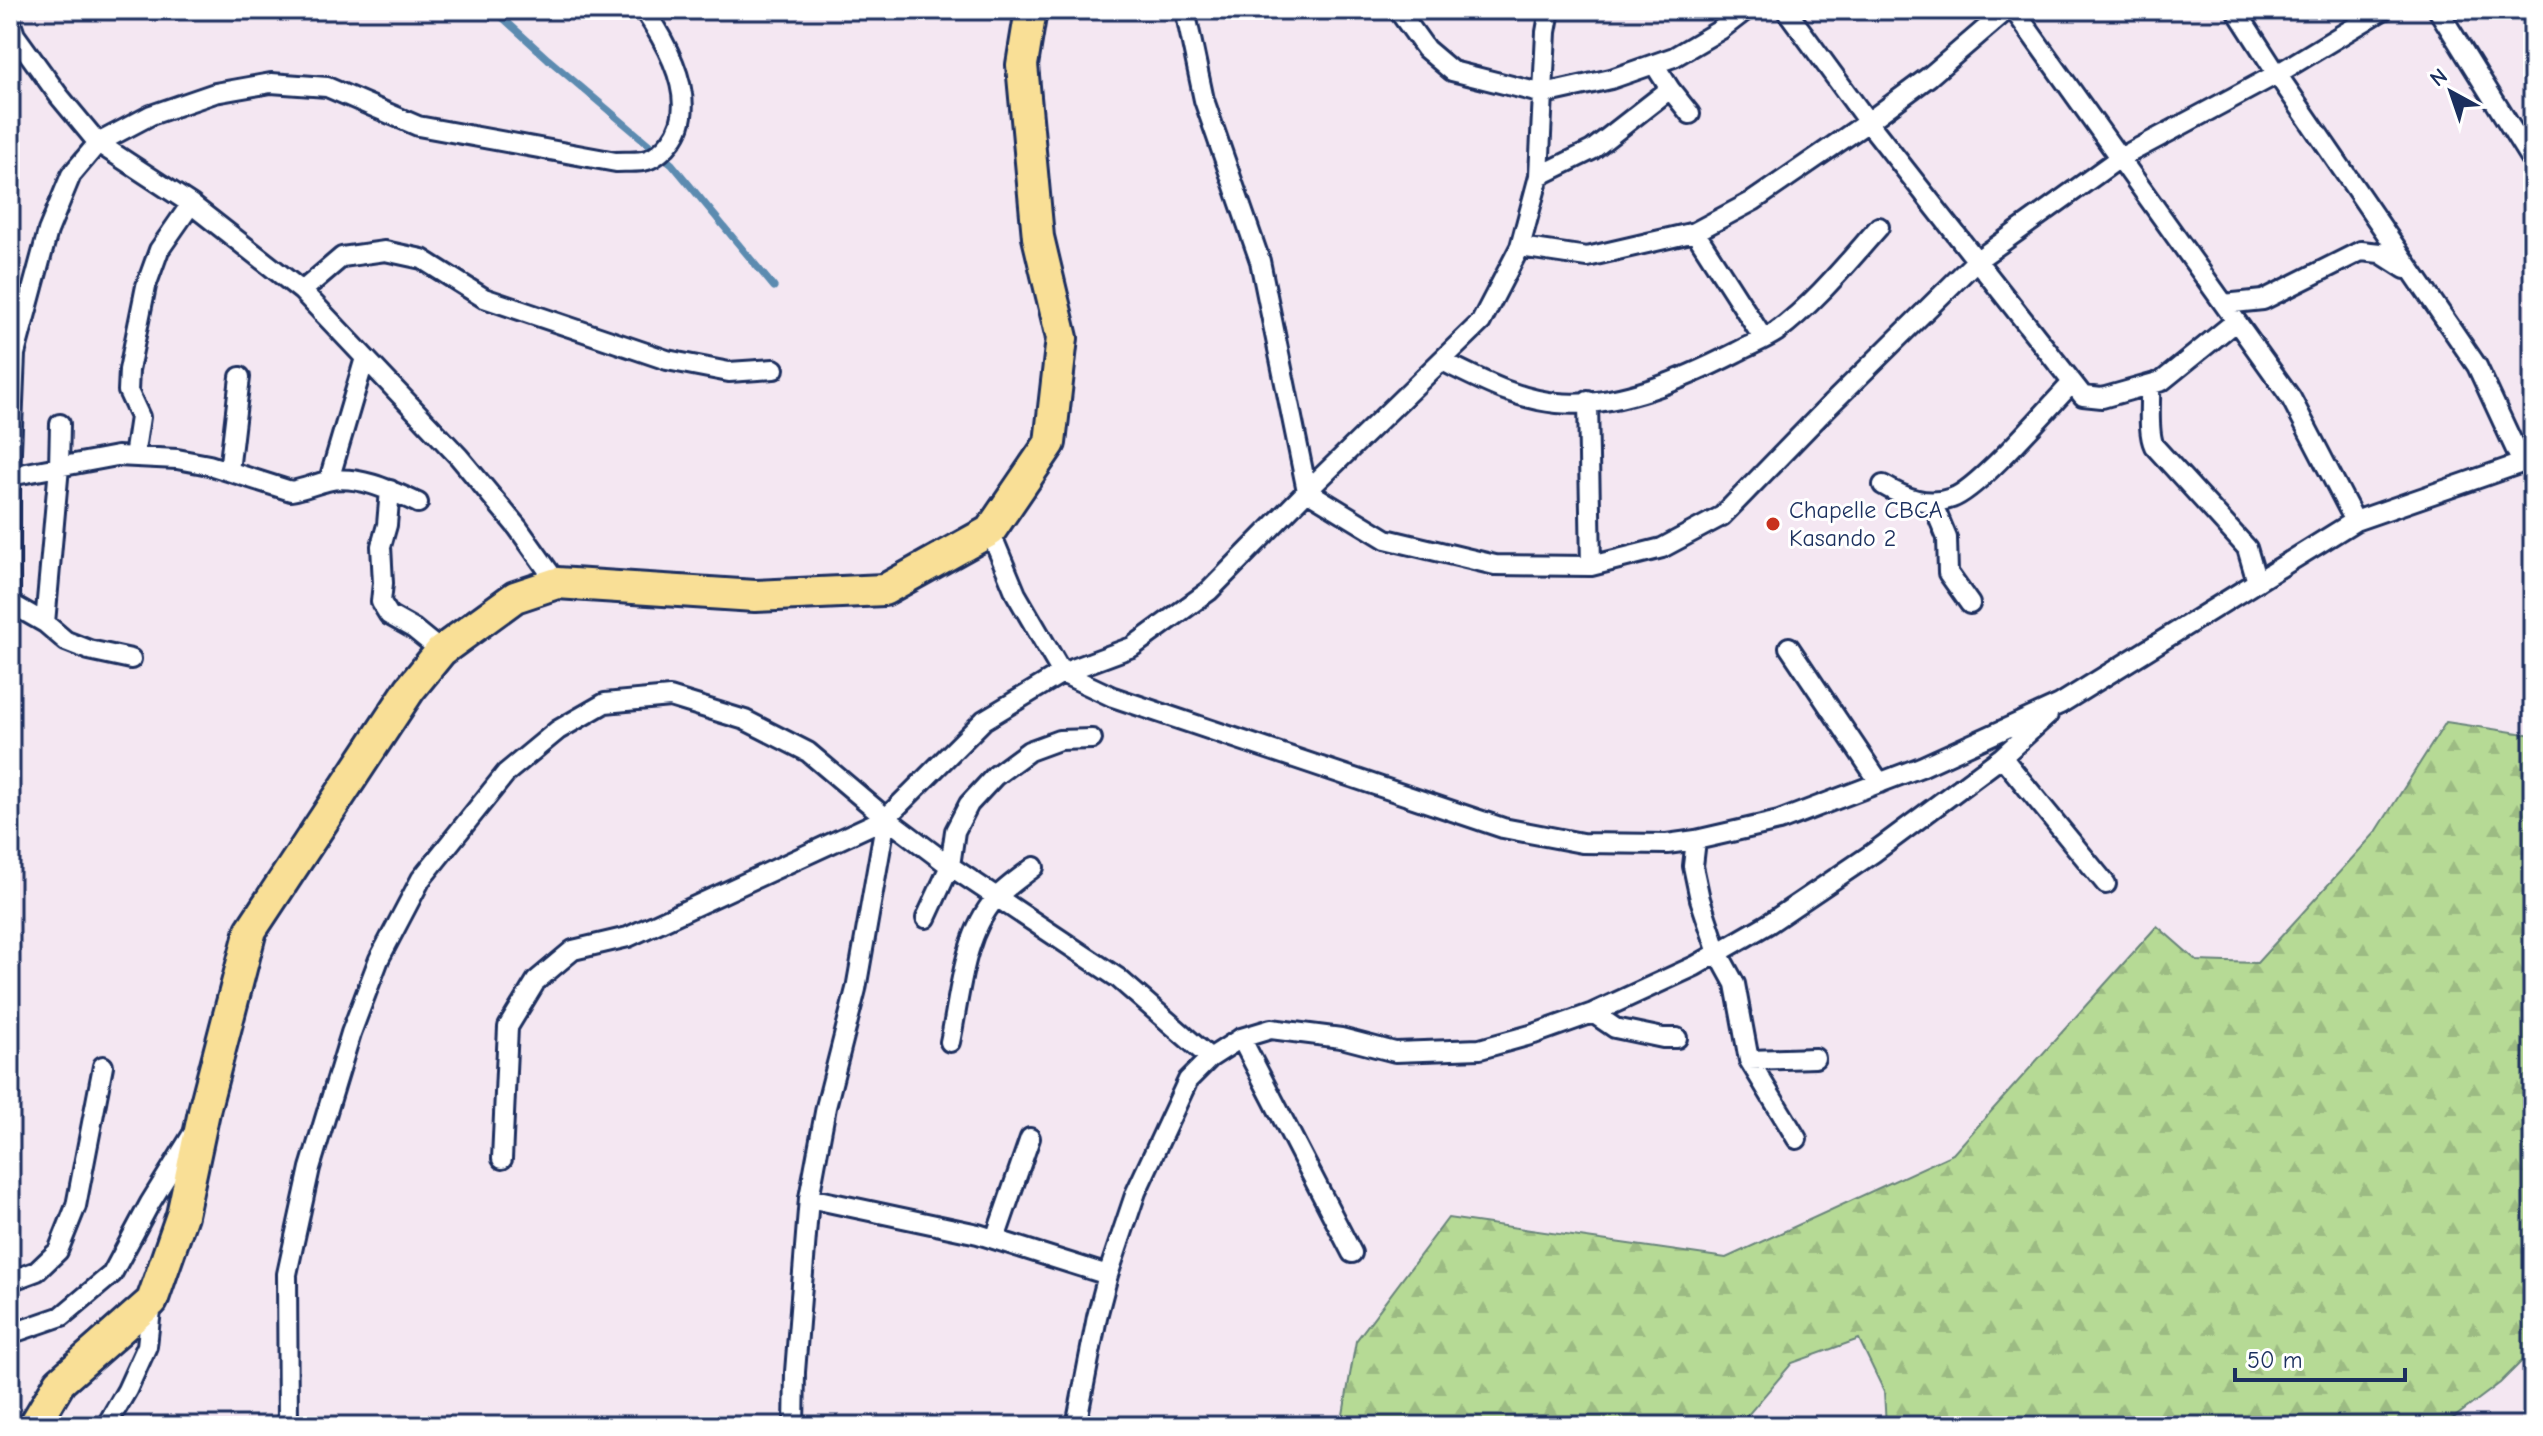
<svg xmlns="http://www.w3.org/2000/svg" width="2543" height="1436" viewBox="0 0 2543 1436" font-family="'Comic Neue',sans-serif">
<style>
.forest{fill:url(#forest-firs);stroke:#68847a;stroke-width:2}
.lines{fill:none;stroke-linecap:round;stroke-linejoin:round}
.stream{stroke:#5b8bb0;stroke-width:7}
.minor-casing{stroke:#1b2f5e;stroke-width:24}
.trunk-casing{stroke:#1b2f5e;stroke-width:36}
.minor{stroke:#fff;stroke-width:18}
.trunk{stroke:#f9df96;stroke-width:30}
.poi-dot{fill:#c8321e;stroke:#fff;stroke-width:3}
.labels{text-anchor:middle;stroke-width:6;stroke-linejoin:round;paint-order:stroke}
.poi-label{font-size:24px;fill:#1b2f5e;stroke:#fff;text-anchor:start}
</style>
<defs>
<pattern id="forest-firs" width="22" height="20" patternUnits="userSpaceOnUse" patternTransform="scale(2)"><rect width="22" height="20" fill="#b6da95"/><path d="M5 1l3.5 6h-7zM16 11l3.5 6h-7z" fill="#9cbb83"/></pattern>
</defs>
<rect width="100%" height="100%" fill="#f4e7f2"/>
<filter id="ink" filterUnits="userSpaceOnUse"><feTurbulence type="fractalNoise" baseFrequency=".0125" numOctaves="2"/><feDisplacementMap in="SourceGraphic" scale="16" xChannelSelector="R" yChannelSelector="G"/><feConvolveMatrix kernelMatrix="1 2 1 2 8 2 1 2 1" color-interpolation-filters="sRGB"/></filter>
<g filter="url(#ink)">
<!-- forest -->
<path class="forest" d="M2446,722L2533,735V1350L2500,1383L2443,1426H1886L1884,1391L1859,1339L1792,1363L1741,1423V1426H1341L1356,1341L1448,1218L1726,1258L1953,1154L2157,926L2197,961L2257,963L2376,832Z"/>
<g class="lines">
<!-- stream -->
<path class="stream" d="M494,10L548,59L672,164L774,287"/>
<!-- minor casing -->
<g class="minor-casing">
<path id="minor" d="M1185,10L1204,100L1260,261L1307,491L1386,539L1495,565L1591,566L1662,548L1722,516L1828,407L1976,261L2118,159L2277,74L2383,10
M1398,10L1426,49L1452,71L1544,94L1611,79L1674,57L1720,30L1746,10
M1786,10L1868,122L2083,396L2102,398L2162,381L2236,321
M2014,10L2291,398L2355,521
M2236,10L2277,74L2477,366L2522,463
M2438,10L2533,163
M10,20L15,35L59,96L98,143L191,204L302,291L459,457L518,528L557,583
M1670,89L1690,114
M1539,176L1592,150L1670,89L1654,64
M1695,232L1763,338
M1520,247L1587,257L1695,232L1753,201L1868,122L1930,76L2007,10
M302,291L342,257L385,251L422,259L484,298L667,360L729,372L774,369
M2224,304L2263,300L2361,251L2380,253L2405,269
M1442,361C1479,379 1515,399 1557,403C1616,409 1686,378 1737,352C1750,345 1764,340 1776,332C1815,303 1847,263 1879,227
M2150,385C2151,403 2147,431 2154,446L2247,548L2257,582
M1588,401L1591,566
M134,457L140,417L128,391L129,370L146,286L159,250L191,204
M229,471L240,377
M10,476L117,456L177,459L209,465L291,491C304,489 315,484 327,481C357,474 392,491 418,503
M329,480L365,358
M1883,485C1905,498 1927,507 1952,498C1979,489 2048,408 2072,383
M390,490L387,525L381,546L383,583L381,602L389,615L414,629L441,651
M1932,502L1947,538L1948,573L1970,604
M990,531L1016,594L1062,673L1113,697L1503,828L1582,843L1667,844L1696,840L1779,821L1921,767L2060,704L2355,521L2522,463L2533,462
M10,594V476L15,354L48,231L71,175L98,143L151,115L215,93L271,83L327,87L418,126L616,162C625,161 638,163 647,160C655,158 666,148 671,141C701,103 667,44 644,10
M10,603L45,623L66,641L89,650L131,659
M45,623L59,467L60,424
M1789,647L1880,783
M2002,757L2106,884
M1696,840L1693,866L1700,899L1718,953L1735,984L1749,1060L1797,1139
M926,918L950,866L955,831L969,804L995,776L1029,751L1059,740L1092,739
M1593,1013L1615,1028L1663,1038H1677
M1241,1038L1352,1253
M950,1042C960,996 963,936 995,899C1006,887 1021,877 1034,867
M1749,1060L1815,1058
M502,1159L508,1027L536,981L573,950L628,937L886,818L984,720L1062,673L1132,647L1209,591L1307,491L1481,322L1520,247L1539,176L1546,32L1550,10
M809,1198L978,1234L1108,1275
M995,1239L1030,1138
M10,1281L37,1271L58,1251L76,1206L103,1066
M10,1334L62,1316L112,1274L150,1203L192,1135
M106,1426L127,1390L147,1346L152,1301
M288,1426L287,1274L310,1168L351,1033L379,959L421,879L506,773L558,730L605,703L670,697L745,720L808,752L886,818L950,866L1118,978L1210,1058
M794,1426L795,1372L809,1198L826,1107L856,989L886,818
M1076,1426L1097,1317L1108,1275L1136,1192L1188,1080L1210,1058L1241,1038L1271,1029L1341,1038L1395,1052L1480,1049L1534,1034L1593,1013L1695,966L1768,924L1873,853L2002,757L2048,715"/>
</g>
<!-- trunk casing -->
<g class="trunk-casing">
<path id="trunk" d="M34,1426L60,1382L152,1301L182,1215L205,1107L251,930L410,689L441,651L515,597L557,583L755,596L884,590L990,531L1050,443L1062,338L1038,237L1022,65L1031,10"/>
</g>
<!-- minor -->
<use href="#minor" class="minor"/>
<!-- trunk -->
<use href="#trunk" class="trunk"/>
</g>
</g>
<!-- markers -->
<circle class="poi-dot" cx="1773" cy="524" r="8"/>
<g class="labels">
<!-- poi labels -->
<g class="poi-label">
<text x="1789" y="518">Chapelle CBCA<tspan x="1789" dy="28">Kasando 2</tspan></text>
</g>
</g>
<!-- margin -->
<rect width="2543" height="1436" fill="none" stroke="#fff" stroke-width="40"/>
<rect x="20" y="20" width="2503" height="1396" fill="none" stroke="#1b2f5e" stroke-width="3" filter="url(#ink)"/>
<!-- north arrow -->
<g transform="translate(2451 92) rotate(320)" stroke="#ffffff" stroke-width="6" paint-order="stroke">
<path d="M0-6L14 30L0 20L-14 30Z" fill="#1b2f5e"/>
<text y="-12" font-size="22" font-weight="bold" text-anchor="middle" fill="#1b2f5e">N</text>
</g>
<!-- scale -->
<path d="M2235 1368v12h170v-12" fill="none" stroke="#1b2f5e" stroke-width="4"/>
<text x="2247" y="1368" font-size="24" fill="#1b2f5e" stroke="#ffffff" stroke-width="6" paint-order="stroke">50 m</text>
</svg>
